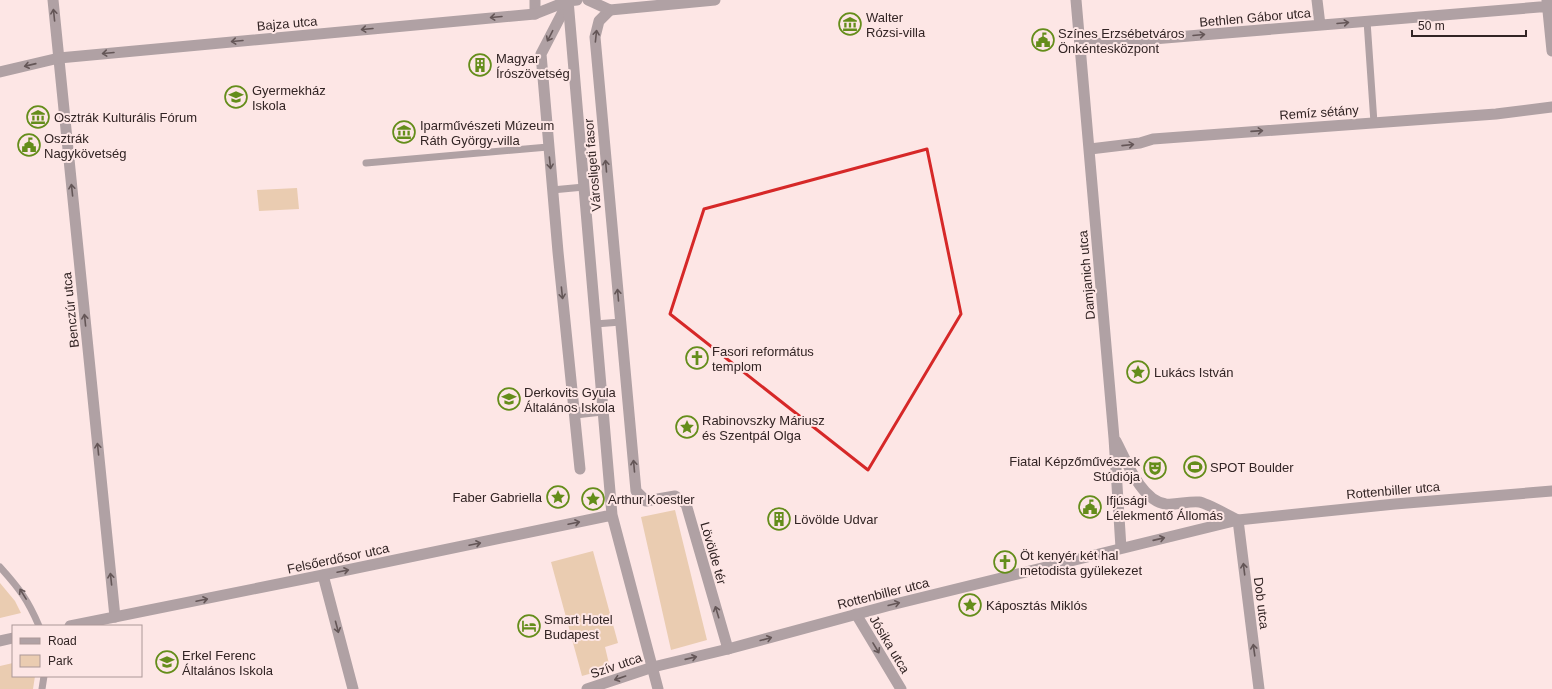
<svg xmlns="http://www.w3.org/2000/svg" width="1552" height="689" viewBox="0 0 1552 689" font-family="Helvetica,sans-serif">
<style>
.green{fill:#eaccb1}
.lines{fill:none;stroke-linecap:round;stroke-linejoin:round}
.service{stroke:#b0a1a4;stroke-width:7}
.minor{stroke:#b0a1a4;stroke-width:11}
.tertiary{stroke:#b0a1a4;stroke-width:11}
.oneway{stroke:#645657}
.marked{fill:none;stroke:#d62828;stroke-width:3;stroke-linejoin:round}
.labels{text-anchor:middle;stroke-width:4;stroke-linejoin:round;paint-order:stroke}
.poi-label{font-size:13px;fill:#322424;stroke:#fde6e5;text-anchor:start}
.street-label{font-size:13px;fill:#322424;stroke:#fde6e5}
</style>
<rect width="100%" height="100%" fill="#fde6e5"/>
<!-- green -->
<path class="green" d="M297,188L299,209L259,211L257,190Z
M675,510L707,640L671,650L641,517Z
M593,551L618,643L605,647L610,668L582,676L551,562Z
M0,583L15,601L21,613L0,618Z
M13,663V676H35L33,689H0V666Z"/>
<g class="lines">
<!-- service -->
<path class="service" d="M1367,21L1374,123
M366,163L548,147
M552,190L584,187
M595,324L621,322
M0,567C19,588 28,600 39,626
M42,689L44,676"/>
<!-- minor -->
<path class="minor" d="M53,0L115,617
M535,0V14
M569,0L541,54L558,252L580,469
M1317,0L1320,25
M1547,1L1552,51
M610,10L599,21L595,37L636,491L646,501L675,496L686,504L728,649
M1080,45L1552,6
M1090,149L1140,143L1153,139L1496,114L1552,107
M575,413L602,410
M1238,520L1259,689
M323,575L353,689
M856,614L901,689
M587,689L653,667"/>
<!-- tertiary -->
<path class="tertiary" d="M568,0L612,515L658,689
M588,0L610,10L715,0
M1076,0L1114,438L1121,548
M0,72L59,58L535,14L568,1L577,0
M1116,441C1126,460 1141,501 1166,504C1177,505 1188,501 1199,502C1207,503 1229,516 1238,520
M70,626L323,575L612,515
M0,641L13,638
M653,667L728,649L887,606L1238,520L1395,504L1552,491"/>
</g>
<!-- one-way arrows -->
<defs><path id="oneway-shaft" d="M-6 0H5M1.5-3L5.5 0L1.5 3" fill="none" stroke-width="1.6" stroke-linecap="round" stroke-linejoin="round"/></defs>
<g class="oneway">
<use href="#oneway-shaft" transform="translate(54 15) rotate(-96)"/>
<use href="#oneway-shaft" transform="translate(496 17) rotate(175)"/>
<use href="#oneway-shaft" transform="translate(1343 23) rotate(-5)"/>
<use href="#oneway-shaft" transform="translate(367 29) rotate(175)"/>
<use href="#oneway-shaft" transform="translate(1199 35) rotate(-5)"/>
<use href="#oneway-shaft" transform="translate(550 36) rotate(117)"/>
<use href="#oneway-shaft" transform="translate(596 36) rotate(-84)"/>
<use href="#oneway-shaft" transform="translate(237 41) rotate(175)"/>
<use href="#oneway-shaft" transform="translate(108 53) rotate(175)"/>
<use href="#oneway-shaft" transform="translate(30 65) rotate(167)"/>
<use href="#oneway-shaft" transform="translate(1257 131) rotate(-4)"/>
<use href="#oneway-shaft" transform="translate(1128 145) rotate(-6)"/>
<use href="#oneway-shaft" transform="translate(550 163) rotate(84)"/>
<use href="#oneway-shaft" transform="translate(606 166) rotate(-95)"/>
<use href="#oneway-shaft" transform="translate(72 190) rotate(-96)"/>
<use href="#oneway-shaft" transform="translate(562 293) rotate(84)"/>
<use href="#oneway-shaft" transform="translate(618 295) rotate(-95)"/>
<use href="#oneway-shaft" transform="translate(85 320) rotate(-96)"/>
<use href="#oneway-shaft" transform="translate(98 449) rotate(-96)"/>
<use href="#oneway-shaft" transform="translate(634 466) rotate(-95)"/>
<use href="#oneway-shaft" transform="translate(574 523) rotate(-12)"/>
<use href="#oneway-shaft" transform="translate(1159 539) rotate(-13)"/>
<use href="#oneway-shaft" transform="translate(475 544) rotate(-12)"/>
<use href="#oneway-shaft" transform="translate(1244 569) rotate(-97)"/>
<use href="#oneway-shaft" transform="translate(343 571) rotate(-12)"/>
<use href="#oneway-shaft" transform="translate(111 579) rotate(-96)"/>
<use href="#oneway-shaft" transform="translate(23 594) rotate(-122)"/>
<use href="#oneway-shaft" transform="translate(202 600) rotate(-12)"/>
<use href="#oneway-shaft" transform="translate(894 604) rotate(-14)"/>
<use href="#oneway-shaft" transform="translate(717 612) rotate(-107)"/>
<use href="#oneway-shaft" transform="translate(337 627) rotate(75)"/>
<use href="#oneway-shaft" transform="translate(766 639) rotate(-15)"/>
<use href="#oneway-shaft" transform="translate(876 648) rotate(59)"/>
<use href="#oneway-shaft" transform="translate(1254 650) rotate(-98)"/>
<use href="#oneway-shaft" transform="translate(691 658) rotate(-13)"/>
<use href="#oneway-shaft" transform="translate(620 678) rotate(161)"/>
</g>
<!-- marked area -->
<path class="marked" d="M927,149L961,314L868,470L670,314L704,209Z"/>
<!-- icons -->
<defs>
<g id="museum-ring" transform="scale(1.15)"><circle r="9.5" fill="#fde6e5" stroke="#648d1a" stroke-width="1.5"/><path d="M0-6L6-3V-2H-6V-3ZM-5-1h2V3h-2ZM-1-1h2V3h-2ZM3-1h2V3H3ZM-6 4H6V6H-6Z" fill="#648d1a"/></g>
<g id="civic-ring" transform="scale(1.15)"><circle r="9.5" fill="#fde6e5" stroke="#648d1a" stroke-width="1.5"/><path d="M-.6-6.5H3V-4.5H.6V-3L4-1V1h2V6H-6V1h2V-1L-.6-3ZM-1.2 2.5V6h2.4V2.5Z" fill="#648d1a"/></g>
<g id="building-ring" transform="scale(1.15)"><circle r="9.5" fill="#fde6e5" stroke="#648d1a" stroke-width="1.5"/><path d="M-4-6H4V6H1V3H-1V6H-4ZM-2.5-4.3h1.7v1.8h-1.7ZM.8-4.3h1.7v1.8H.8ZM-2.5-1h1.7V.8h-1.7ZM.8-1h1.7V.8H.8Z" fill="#648d1a"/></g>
<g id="school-ring" transform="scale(1.15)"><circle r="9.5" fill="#fde6e5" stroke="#648d1a" stroke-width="1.5"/><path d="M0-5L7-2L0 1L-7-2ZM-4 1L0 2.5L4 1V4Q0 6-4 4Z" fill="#648d1a"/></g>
<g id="church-ring" transform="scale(1.15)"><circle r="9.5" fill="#fde6e5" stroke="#648d1a" stroke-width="1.5"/><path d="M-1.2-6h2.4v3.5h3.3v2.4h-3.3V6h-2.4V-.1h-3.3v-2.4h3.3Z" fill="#648d1a"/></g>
<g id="sight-ring" transform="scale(1.15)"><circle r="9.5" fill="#fde6e5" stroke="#648d1a" stroke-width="1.5"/><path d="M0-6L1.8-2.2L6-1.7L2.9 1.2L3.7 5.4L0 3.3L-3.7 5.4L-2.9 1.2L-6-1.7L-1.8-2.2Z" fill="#648d1a"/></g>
<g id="stadium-ring" transform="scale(1.15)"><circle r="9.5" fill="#fde6e5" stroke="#648d1a" stroke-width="1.5"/><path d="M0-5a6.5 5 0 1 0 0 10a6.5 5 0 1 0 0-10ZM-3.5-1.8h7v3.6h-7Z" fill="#648d1a"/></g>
<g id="theatre-ring" transform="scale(1.15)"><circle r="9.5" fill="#fde6e5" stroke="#648d1a" stroke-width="1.5"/><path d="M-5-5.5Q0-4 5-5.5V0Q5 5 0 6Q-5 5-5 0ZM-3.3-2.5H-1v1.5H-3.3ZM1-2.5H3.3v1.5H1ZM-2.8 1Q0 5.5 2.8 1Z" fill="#648d1a"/></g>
<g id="hotel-ring" transform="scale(1.15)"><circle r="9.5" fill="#fde6e5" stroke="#648d1a" stroke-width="1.5"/><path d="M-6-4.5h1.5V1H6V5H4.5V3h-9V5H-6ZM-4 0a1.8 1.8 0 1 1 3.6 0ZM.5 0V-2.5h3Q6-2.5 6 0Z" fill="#648d1a"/></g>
</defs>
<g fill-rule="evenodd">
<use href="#museum-ring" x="850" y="24"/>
<use href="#civic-ring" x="1043" y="40"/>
<use href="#building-ring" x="480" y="65"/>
<use href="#school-ring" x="236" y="97"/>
<use href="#museum-ring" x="38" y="117"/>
<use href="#museum-ring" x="404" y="132"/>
<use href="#civic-ring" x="29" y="145"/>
<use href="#church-ring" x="697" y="358"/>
<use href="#sight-ring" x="1138" y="372"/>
<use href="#school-ring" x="509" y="399"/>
<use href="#sight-ring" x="687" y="427"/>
<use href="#stadium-ring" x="1195" y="467"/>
<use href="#theatre-ring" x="1155" y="468"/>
<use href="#sight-ring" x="558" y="497"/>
<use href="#sight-ring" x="593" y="499"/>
<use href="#civic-ring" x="1090" y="507"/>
<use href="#building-ring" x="779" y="519"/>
<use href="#church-ring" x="1005" y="562"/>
<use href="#sight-ring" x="970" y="605"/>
<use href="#hotel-ring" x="529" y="626"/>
<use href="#school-ring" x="167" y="662"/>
</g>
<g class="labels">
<!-- poi labels -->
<g class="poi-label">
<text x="866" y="22">Walter<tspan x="866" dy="15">Rózsi-villa</tspan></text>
<text x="1058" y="38">Színes Erzsébetváros<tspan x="1058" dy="15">Önkéntesközpont</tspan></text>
<text x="496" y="63">Magyar<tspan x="496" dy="15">Írószövetség</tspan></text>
<text x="252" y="95">Gyermekház<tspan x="252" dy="15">Iskola</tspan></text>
<text x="54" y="122">Osztrák Kulturális Fórum</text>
<text x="420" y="130">Iparművészeti Múzeum<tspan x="420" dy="15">Ráth György-villa</tspan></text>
<text x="44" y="143">Osztrák<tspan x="44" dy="15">Nagykövetség</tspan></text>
<text x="712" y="356">Fasori református<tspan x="712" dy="15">templom</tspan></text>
<text x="1154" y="377">Lukács István</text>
<text x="524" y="397">Derkovits Gyula<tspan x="524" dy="15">Általános Iskola</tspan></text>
<text x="702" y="425">Rabinovszky Máriusz<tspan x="702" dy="15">és Szentpál Olga</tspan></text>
<text x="1140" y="466" text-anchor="end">Fiatal Képzőművészek<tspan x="1140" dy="15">Stúdiója</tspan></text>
<text x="1210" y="472">SPOT Boulder</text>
<text x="542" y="502" text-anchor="end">Faber Gabriella</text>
<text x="608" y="504">Arthur Koestler</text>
<text x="1106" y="505">Ifjúsági<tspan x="1106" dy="15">Lélekmentő Állomás</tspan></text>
<text x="794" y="524">Lövölde Udvar</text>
<text x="1020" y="560">Öt kenyér két hal<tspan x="1020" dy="15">metodista gyülekezet</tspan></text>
<text x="986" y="610">Káposztás Miklós</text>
<text x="544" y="624">Smart Hotel<tspan x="544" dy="15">Budapest</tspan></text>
<text x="182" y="660">Erkel Ferenc<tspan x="182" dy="15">Általános Iskola</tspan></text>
</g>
<!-- street labels -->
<g class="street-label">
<text transform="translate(1255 17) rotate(-5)" y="5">Bethlen Gábor utca</text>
<text transform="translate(287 23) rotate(-5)" y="5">Bajza utca</text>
<text transform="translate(1319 112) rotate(-4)" y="5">Remíz sétány</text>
<text transform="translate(592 165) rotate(-95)" y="5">Városligeti fasor</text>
<text transform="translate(1086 275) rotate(-95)" y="5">Damjanich utca</text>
<text transform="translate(70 310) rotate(-96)" y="5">Benczúr utca</text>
<text transform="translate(1393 490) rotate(-5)" y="5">Rottenbiller utca</text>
<text transform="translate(714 553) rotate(74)" y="5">Lövölde tér</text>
<text transform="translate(338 558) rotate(-12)" y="5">Felsőerdősor utca</text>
<text transform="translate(883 593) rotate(-14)" y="5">Rottenbiller utca</text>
<text transform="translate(1262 603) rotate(83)" y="5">Dob utca</text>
<text transform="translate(890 644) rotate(59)" y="5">Jósika utca</text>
<text transform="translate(616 665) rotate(-19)" y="5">Szív utca</text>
</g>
</g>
<!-- legend -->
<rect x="12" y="625" width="130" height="52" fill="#fde6e5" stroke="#ac9898"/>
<rect x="20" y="638" width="20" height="6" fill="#b0a1a4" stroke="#ac9898"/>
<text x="48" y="645" font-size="12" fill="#322424">Road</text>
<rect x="20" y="655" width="20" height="12" fill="#eaccb1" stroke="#ac9898"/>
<text x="48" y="665" font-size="12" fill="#322424">Park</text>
<!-- scale -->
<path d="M1412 30v6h114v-6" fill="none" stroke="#322424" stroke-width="2"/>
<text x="1418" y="30" font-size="12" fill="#322424" stroke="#fde6e5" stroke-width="3" paint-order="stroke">50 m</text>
</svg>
